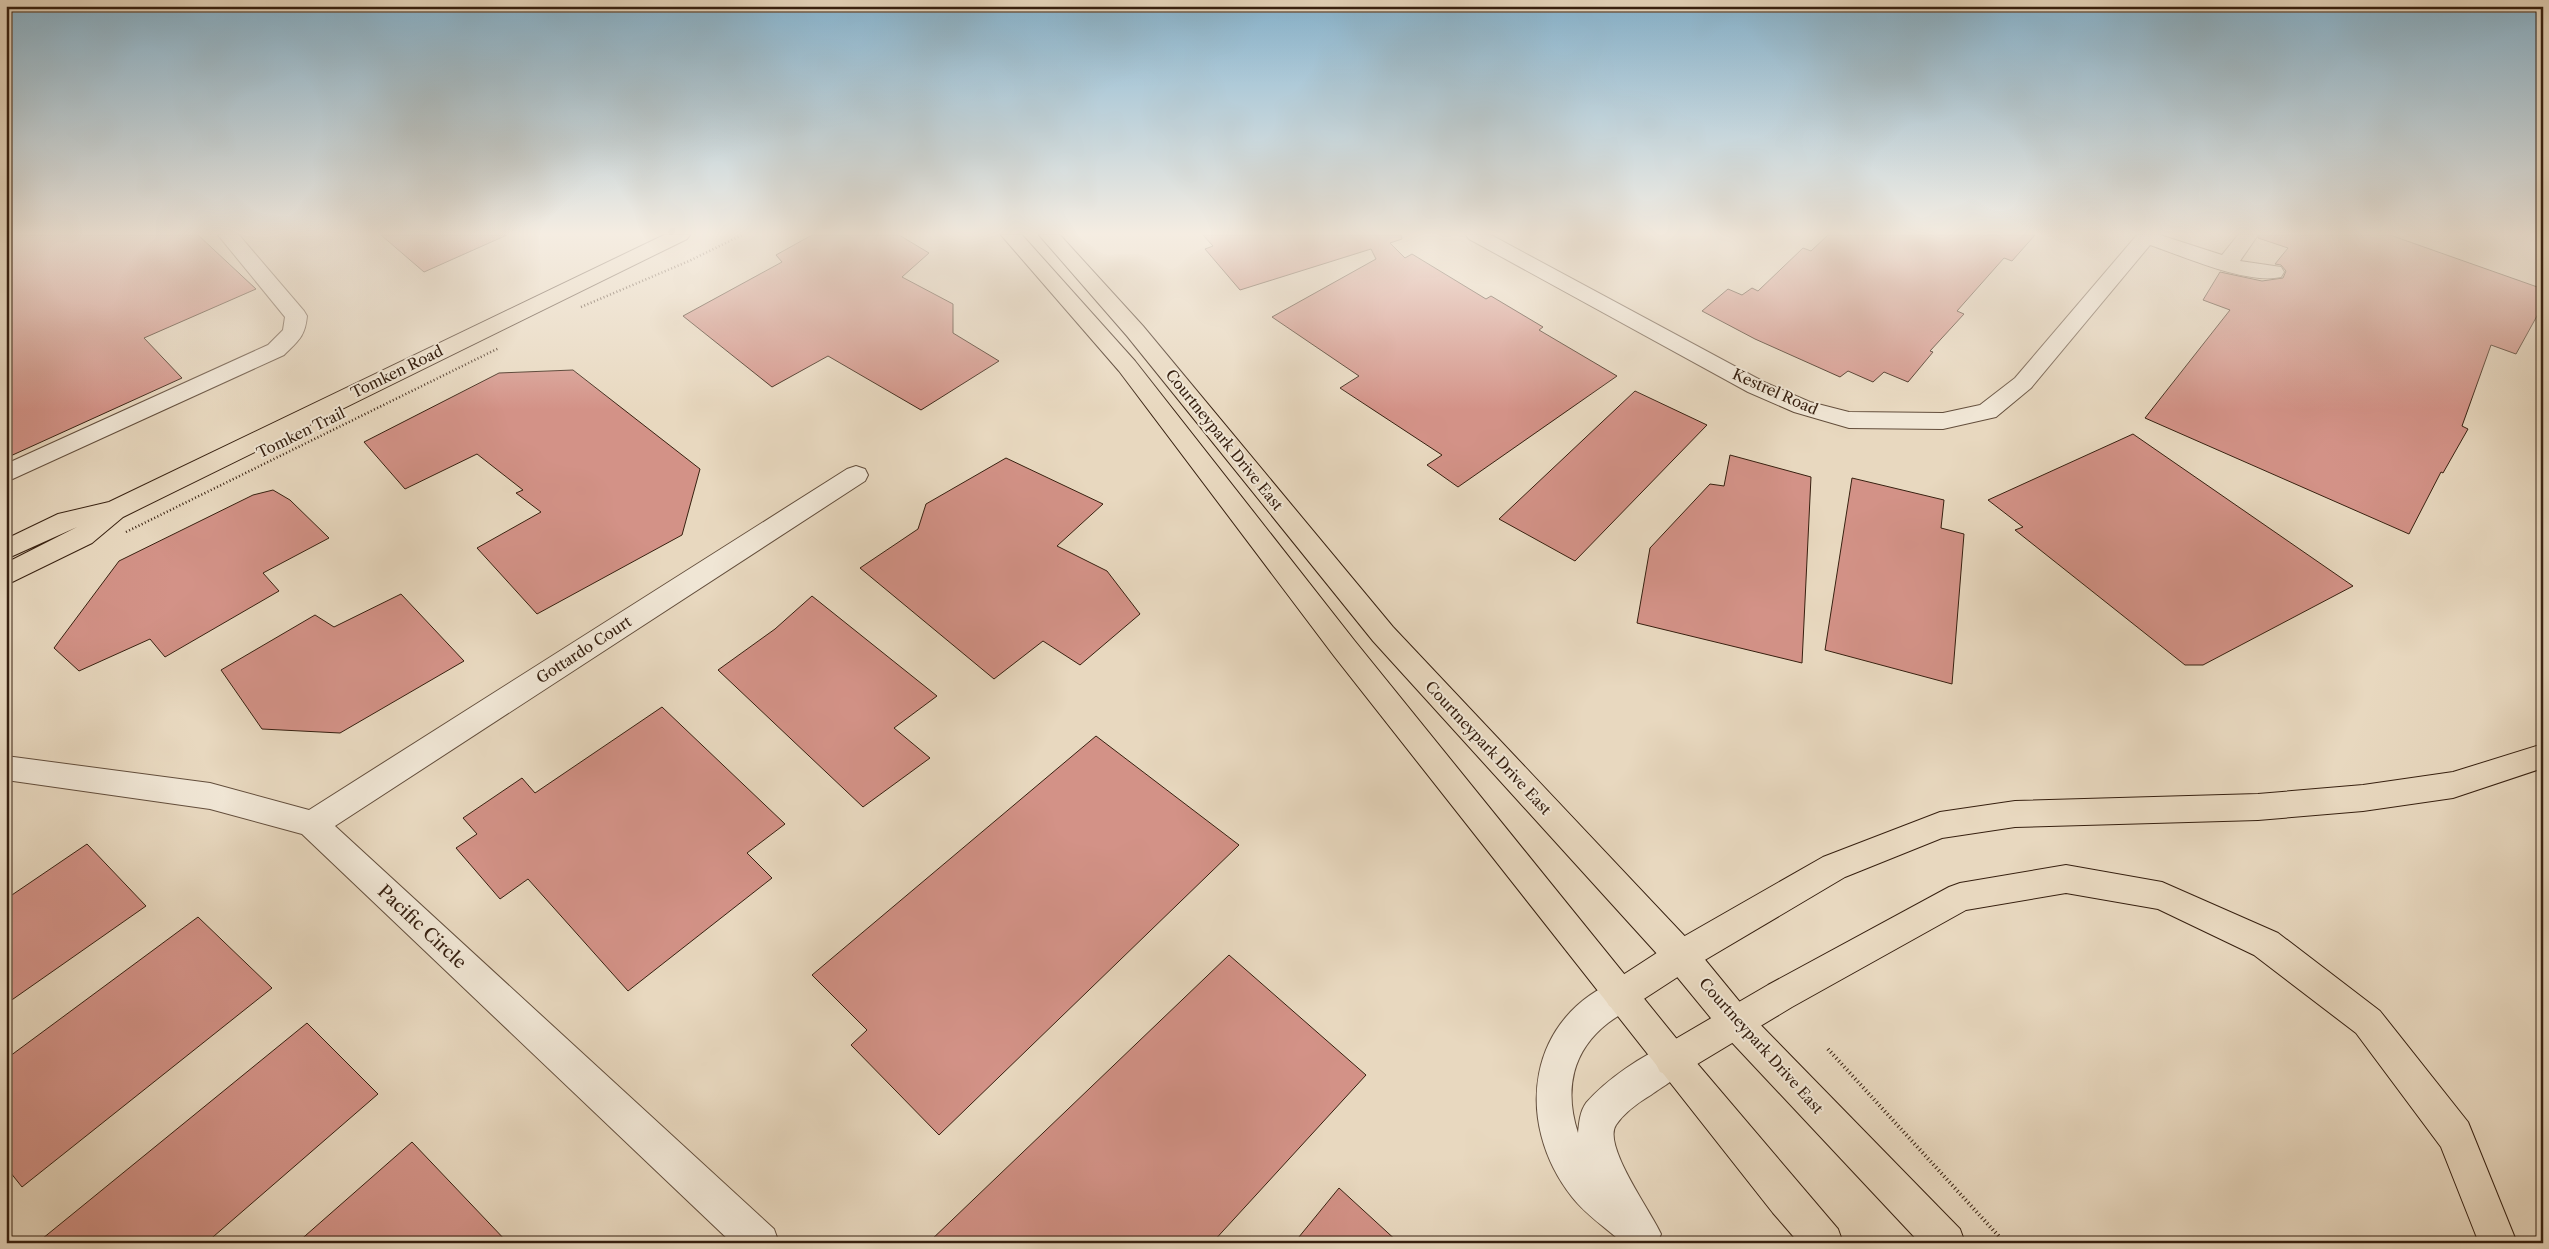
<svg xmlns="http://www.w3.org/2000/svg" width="2549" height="1249" viewBox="0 0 2549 1249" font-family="'Libre Caslon Text',serif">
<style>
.building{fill:#d39287;stroke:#372010}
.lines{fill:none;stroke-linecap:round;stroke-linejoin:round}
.minor-casing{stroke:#634e3c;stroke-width:2}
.major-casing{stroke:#372010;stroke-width:2}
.highway-casing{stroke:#372010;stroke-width:2}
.path-far1{stroke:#372010;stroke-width:2.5;stroke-dasharray:1 2.5;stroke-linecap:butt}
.path{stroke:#372010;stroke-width:4;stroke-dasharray:1 3;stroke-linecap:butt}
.minor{fill:#f0e6d5;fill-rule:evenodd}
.major{fill:#e8d8bf;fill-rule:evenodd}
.highway{fill:#e8d8bf;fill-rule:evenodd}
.labels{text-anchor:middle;stroke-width:4;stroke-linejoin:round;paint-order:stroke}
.street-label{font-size:15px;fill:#372010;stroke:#f0e6d5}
.near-street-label{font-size:18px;fill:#372010;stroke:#f0e6d5}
</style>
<rect width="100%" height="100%" fill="#e8d8bf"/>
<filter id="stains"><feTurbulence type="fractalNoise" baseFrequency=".004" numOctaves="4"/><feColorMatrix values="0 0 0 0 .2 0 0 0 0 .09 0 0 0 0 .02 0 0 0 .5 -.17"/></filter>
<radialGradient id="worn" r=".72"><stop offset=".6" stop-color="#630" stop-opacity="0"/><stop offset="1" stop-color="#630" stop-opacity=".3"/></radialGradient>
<!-- building -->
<path class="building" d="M6,235H198L256,289L144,338L182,378L6,458Z
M381,235H507L424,272Z
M812,235H899L929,253L902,277L953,304V333L999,361L921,410L828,356L772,387L683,316L782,262L776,255Z
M1203,235H1401L1402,239L1390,243L1405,258L1412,254L1486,299L1491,296L1543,327L1539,330L1617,376L1458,487L1427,465L1442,455L1340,388L1359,376L1272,317L1376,259L1371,249L1240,290L1205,249L1213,246Z
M1828,235H2035L2012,261L2004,258L1957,311L1964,314L1930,351L1933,352L1908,382L1884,372L1873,382L1848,371L1840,377L1755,339L1702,311L1728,289L1742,295L1752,288L1758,291L1803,248L1811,251Z
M2260,235H2390L2543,289V305L2516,354L2491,345L2462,426L2468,429L2443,473L2441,472L2409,534L2145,418L2230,310L2203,300L2220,272L2262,281L2283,278L2286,271L2281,265L2275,264L2288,248L2258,238Z
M573,370L700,469L682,535L537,614L477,548L541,512L516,493L523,490L477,454L405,489L364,442L499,373Z
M1635,391L1707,425L1575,561L1499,519Z
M2133,434L2353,586L2203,665H2185L2015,530L2023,527L1988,500Z
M1730,455L1811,477L1802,663L1637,623L1650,548L1710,484L1724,486Z
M1006,458L1103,504L1057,546L1107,571L1140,614L1080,665L1043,641L994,679L860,568L918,529L926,504Z
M1852,478L1944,500L1941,528L1964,534L1952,684L1825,650Z
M273,490L290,500L329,538L263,573L279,591L165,657L150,639L79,671L54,648L119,561L253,495Z
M401,594L464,661L340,733L262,729L221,670L315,615L334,627Z
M812,596L937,696L894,728L930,758L863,807L718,670L775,629Z
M662,707L785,824L747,853L772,878L628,991L528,879L500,899L456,848L477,834L463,818L522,778L535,793Z
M1096,736L1239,845L939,1135L851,1045L867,1030L812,975Z
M87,844L146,906L6,1004V899Z
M198,917L272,988L22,1187L6,1167V1059Z
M1229,955L1366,1075L1212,1243H928Z
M307,1023L378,1094L206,1243H37Z
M412,1142L508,1243H297Z
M1339,1188L1399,1243H1294Z"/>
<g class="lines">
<!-- minor casing -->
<g class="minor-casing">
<path id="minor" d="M218,235H239L304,311L307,316C305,337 298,341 284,355L6,482V464L268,345L283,330L285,317Z
M1466,235H1491L1764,382L1810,402L1849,412L1943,413L1980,405L2015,378L2137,235H2160L2222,255L2238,235H2258L2240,261L2281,267L2284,272L2281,277C2247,285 2183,256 2150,245L2031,388L1996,417L1943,429L1849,428L1794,412L1748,392L1469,239Z
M856,466L865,469L868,475L865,481L335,826L774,1229L779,1243H732L302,834L210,809L6,780V756L210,783L309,810L847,469Z
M1621,979L1633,984L1638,995C1632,1009 1620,1014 1608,1023C1572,1051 1564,1090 1578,1133C1579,1123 1580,1111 1586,1103C1607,1079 1642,1055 1672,1043L1684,1048L1690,1060C1682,1077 1666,1084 1651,1095C1639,1102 1624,1113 1616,1125C1602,1145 1652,1213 1661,1234L1657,1243H1623C1606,1228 1586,1215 1572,1197C1513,1122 1527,1015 1621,979Z"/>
</g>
<!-- major casing -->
<g class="major-casing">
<path id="major" d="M664,235H690L687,239L123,517L92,543L6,585V563L77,527L6,559V539L58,514L109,502Z
M1001,235H1022L1135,361L1354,640L1684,1048L1838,1229L1843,1243H1799L1773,1213L1334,656L1119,371Z
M1039,235H1060L1143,326L1393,627L1693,945L1748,1012L1960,1229L1965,1243H1920L1724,1034L1669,967L1373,641L1127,336Z"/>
</g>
<!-- highway casing -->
<g class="highway-casing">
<path id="highway" d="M2543,744V768L2453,798L2363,811L2258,820L2015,827L1942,838L1845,877L1693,967L1633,1006L1621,1011L1609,1006L1604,995L1609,984L1669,945L1823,857L1940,812L2015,801L2258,794L2363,785L2453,772Z
M2066,865L2162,882L2278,933L2380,1011L2468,1122L2517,1243H2479L2441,1147L2356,1033L2254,955L2158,909L2066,893L1966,910L1792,1007L1684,1072L1672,1077L1660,1072L1654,1060L1660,1048L1768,985L1949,887L1960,883Z"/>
</g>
<!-- path-far1 -->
<path class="path-far1" d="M581,307L689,261L742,235
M126,532L499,348"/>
<!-- path -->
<path class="path" d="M1828,1049L2005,1243"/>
<!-- minor -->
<use href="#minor" class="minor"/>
<!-- major -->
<use href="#major" class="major"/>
<!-- highway -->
<use href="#highway" class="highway"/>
</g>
<!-- sky -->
<linearGradient id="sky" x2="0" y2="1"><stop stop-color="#87b6d2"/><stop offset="0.57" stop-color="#f5ede2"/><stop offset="1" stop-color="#f5ede2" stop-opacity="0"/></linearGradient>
<rect width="2549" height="410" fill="url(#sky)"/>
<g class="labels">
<!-- street labels -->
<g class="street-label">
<text transform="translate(397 372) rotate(-26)" y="5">Tomken Road</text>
<text transform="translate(1775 392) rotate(24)" y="5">Kestrel Road</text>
<text transform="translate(301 433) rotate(-26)" y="5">Tomken Trail</text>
<text transform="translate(1224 440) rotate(51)" y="5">Courtneypark Drive East</text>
<text transform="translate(584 650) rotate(-33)" y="5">Gottardo Court</text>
<text transform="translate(1488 748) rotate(47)" y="5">Courtneypark Drive East</text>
<text transform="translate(1761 1046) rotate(48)" y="5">Courtneypark Drive East</text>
</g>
<!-- near-street labels -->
<g class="near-street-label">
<text transform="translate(422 927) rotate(43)" y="6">Pacific Circle</text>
</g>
</g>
<!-- margin -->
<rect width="2549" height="1249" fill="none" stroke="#e8d8bf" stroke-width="25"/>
<rect x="8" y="8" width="2534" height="1234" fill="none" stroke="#372010" stroke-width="2.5"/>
<rect x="12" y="12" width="2524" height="1224" fill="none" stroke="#372010"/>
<rect width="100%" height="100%" filter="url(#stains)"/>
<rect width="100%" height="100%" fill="url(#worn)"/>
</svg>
